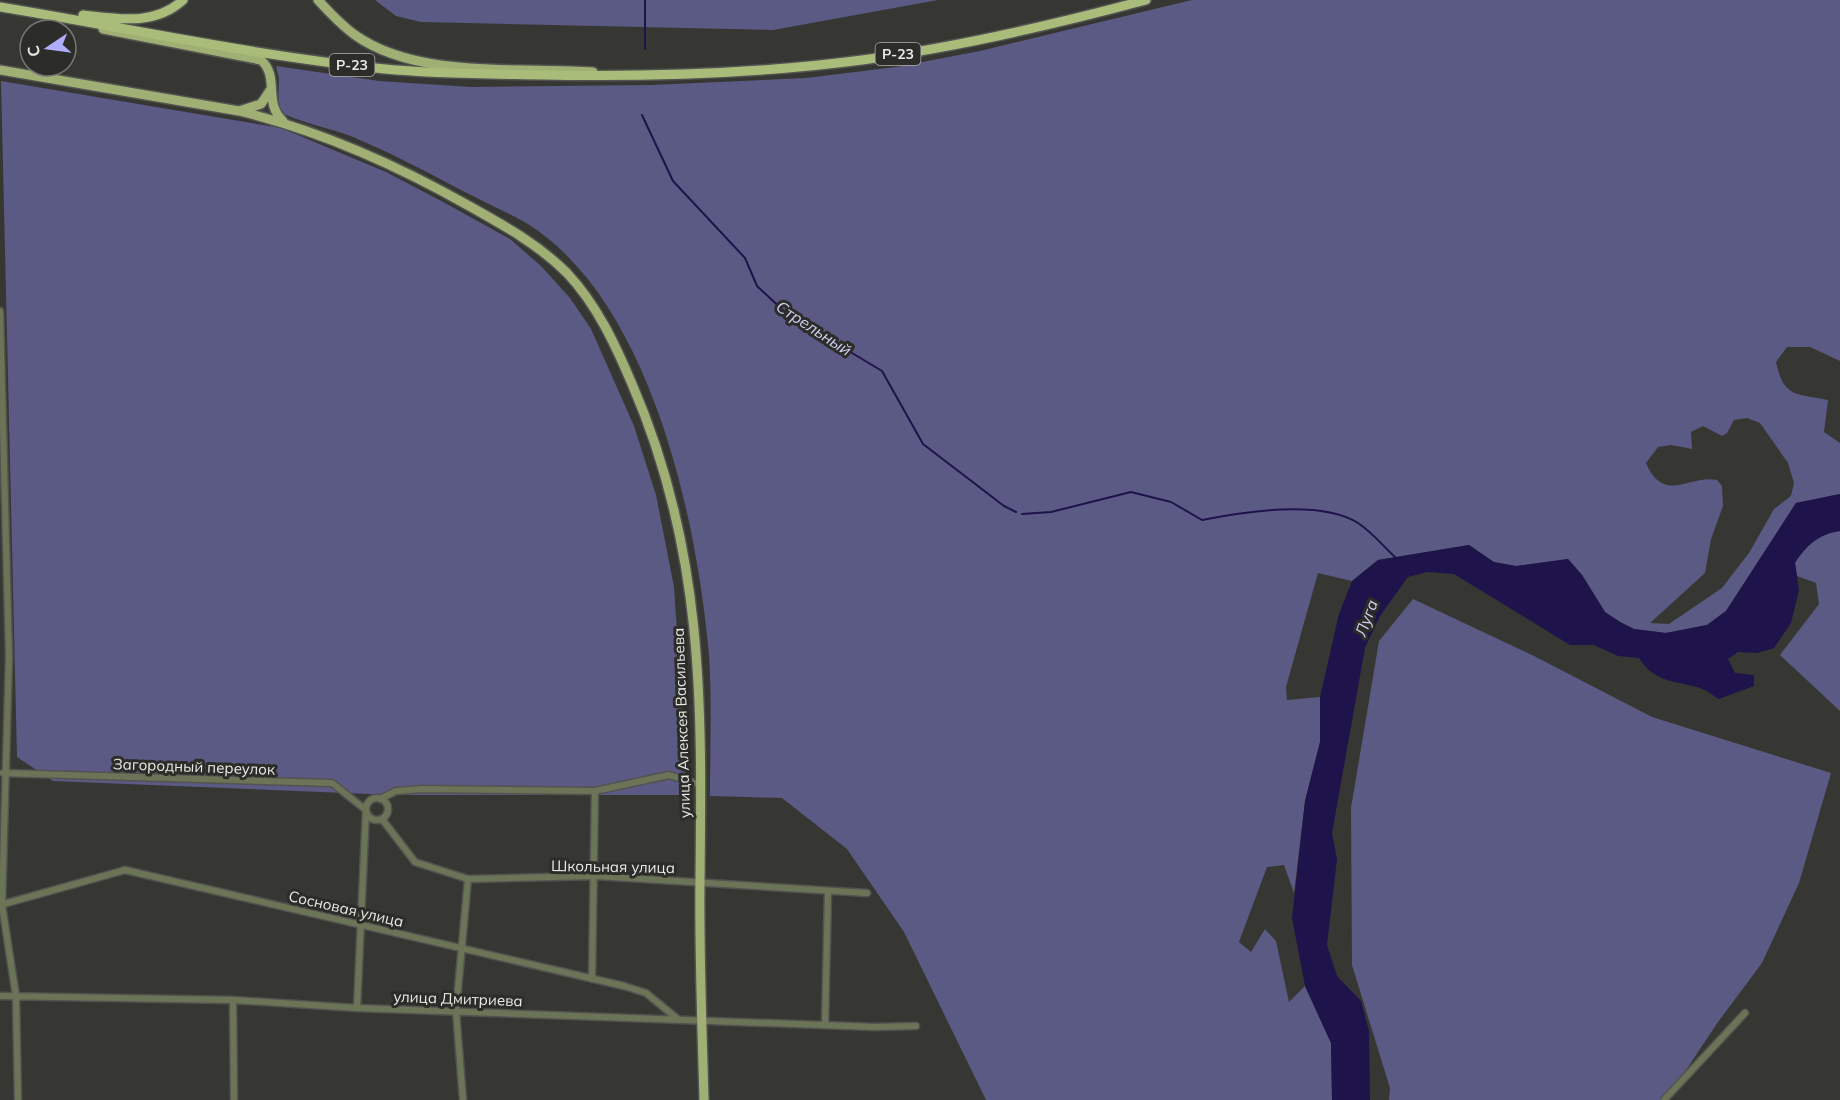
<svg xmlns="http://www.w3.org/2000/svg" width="1840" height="1100" viewBox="0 0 1840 1100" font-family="Mulish,sans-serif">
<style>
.green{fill:#5b5a84;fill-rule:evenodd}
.water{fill:#1e134b}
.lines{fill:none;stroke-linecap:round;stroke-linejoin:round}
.stream{stroke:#1e134b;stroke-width:2}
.minor-casing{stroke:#525350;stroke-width:9}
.primary-casing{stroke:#525350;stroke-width:12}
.trunk-casing{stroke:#525350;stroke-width:12}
.minor{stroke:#6c7457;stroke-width:6}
.primary{stroke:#a0b074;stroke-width:9}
.trunk{stroke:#aabc7a;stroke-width:9}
.labels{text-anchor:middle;stroke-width:6;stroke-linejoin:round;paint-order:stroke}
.shield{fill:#2c2d29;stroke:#b0b1ad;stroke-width:1.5}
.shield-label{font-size:14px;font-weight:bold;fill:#e8e9e6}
.street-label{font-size:15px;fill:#e8e9e6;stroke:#2c2d29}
.water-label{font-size:16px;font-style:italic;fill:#cfcff4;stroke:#2c2d29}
</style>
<rect width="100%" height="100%" fill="#363733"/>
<!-- green -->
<path class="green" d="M375,0H938L773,30L421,22L396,16Z
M1192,0H1840V361L1810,347H1787L1776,362C1784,398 1795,393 1828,400L1824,432L1840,443V494L1796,503L1726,611L1707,625L1666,633L1634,629L1620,622L1605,612L1582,575L1568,559L1516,566L1493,562L1469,545L1378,560L1352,581L1318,573L1286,687L1287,700L1320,697V742L1305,801L1294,893L1284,865L1267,867L1239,942L1251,952L1265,929L1276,941L1289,1002L1305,986L1331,1043L1332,1100H986L904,932L847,849L782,798L710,796C710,749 712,702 709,655C697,519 651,302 528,224C507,212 484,202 463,191C427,172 391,153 353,137C330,128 306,124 284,114L278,106L279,79L276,66L379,81L471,87L651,85L806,78L896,67L980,51ZM1747,418L1760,423L1788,463L1794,483L1791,496L1774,509L1749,553L1722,588L1669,624L1650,623L1705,573L1711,539L1723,506L1722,486L1717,480C1690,474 1664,505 1646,463L1658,447L1671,445L1692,449L1691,432L1703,426L1722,436L1727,433L1734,420Z
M1,81L281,128L386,172L445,203L510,239L541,266L570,298L591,329L634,426L656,495L674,587L688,795H394L53,781L17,757Z
M1840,531V711L1780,655L1819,604L1816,583L1797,576L1795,563C1806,546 1818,534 1840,531Z
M1413,599L1534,656L1652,717L1831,773L1799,883L1762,963L1718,1022L1666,1100H1389L1390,1088L1352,965L1351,808L1379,641Z"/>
<!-- water -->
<path class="water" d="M1840,494V531C1818,534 1806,546 1795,563L1799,590L1791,623L1774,648L1757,653L1738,652L1728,659L1735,673L1754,675V686L1719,699C1712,695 1705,689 1697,687C1673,681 1653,681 1639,658L1618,656L1594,645H1570L1454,574L1427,572L1408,577L1380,616L1365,648L1332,833L1337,859L1327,945L1337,976L1361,1001L1369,1031L1370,1100H1332L1331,1043L1305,986L1292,918L1305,801L1320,742V697L1339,614L1352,581L1378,560L1469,545L1494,562L1516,566L1568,559L1582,575L1605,612L1620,622L1634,629L1666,633L1707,625L1726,611L1796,503Z"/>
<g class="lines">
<!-- stream -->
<path class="stream" d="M645,0V49
M642,115L673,181L745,258L757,286L787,314L882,371L923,444L1004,506L1016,512
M1022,514L1051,512L1131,492L1171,502L1202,520C1244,512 1320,499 1358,523C1372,532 1384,547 1396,558"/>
<!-- minor casing -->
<g class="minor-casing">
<path id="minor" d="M0,311L9,656L2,905L16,996L18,1100
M3,773L332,783L366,810L357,1008
M366 809a11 11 0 1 1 22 0a11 11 0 1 1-22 0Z
M380,799L396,791L423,789L595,791L669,775L701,785
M382,819L415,862L468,879L596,876L867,893
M0,905L125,870L624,986L646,993L679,1020
M592,979L595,791
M0,996L233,1000L357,1008L875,1027L916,1026
M233,1000L234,1100
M825,1025L828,891
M463,1100L456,1011L468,879
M1664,1100L1745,1013"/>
</g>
<!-- primary casing -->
<g class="primary-casing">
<path id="primary" d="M318,0C329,12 341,25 355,35C417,79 519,67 593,72
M103,29L261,60C280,77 263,103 283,121
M0,70L239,111L261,104L271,89
M239,111C322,131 397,165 471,207C505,226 539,245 567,273C597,305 615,344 632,384C704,550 702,703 700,879C699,952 702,1026 704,1100"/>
</g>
<!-- trunk casing -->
<g class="trunk-casing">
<path id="trunk" d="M0,7C128,28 256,56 385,69C437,74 490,74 542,75C649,77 756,74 862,60C958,47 1053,25 1146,0
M83,15C118,19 155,26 183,0"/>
</g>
<!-- minor -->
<use href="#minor" class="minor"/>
<!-- primary -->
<use href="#primary" class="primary"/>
<!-- trunk -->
<use href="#trunk" class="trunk"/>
</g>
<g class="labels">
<!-- shield labels -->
<g class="shield">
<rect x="875.5" y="43" width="45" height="22" rx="4.5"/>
<rect x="329.5" y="54" width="45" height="22" rx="4.5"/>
</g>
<g class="shield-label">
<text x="898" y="59">Р-23</text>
<text x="352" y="70">Р-23</text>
</g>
<!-- street labels -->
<g class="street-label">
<text transform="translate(682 723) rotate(-92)" y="5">улица Алексея Васильева</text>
<text transform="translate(194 767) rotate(2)" y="5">Загородный переулок</text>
<text transform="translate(613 867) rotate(1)" y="5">Школьная улица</text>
<text transform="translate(346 909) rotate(13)" y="5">Сосновая улица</text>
<text transform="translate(458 999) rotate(2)" y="5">улица Дмитриева</text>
</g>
<!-- water labels -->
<g class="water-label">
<text transform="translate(814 328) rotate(33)" y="6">Стрельный</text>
<text transform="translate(1366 618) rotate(-70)" y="6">Луга</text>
</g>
</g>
<!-- north arrow -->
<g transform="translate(48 48) rotate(257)"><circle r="28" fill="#2c2d29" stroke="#777875" stroke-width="1.5"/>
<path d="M0-4.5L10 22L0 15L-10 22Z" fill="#b0aefa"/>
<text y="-9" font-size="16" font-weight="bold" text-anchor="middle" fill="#e8e9e6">С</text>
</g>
</svg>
